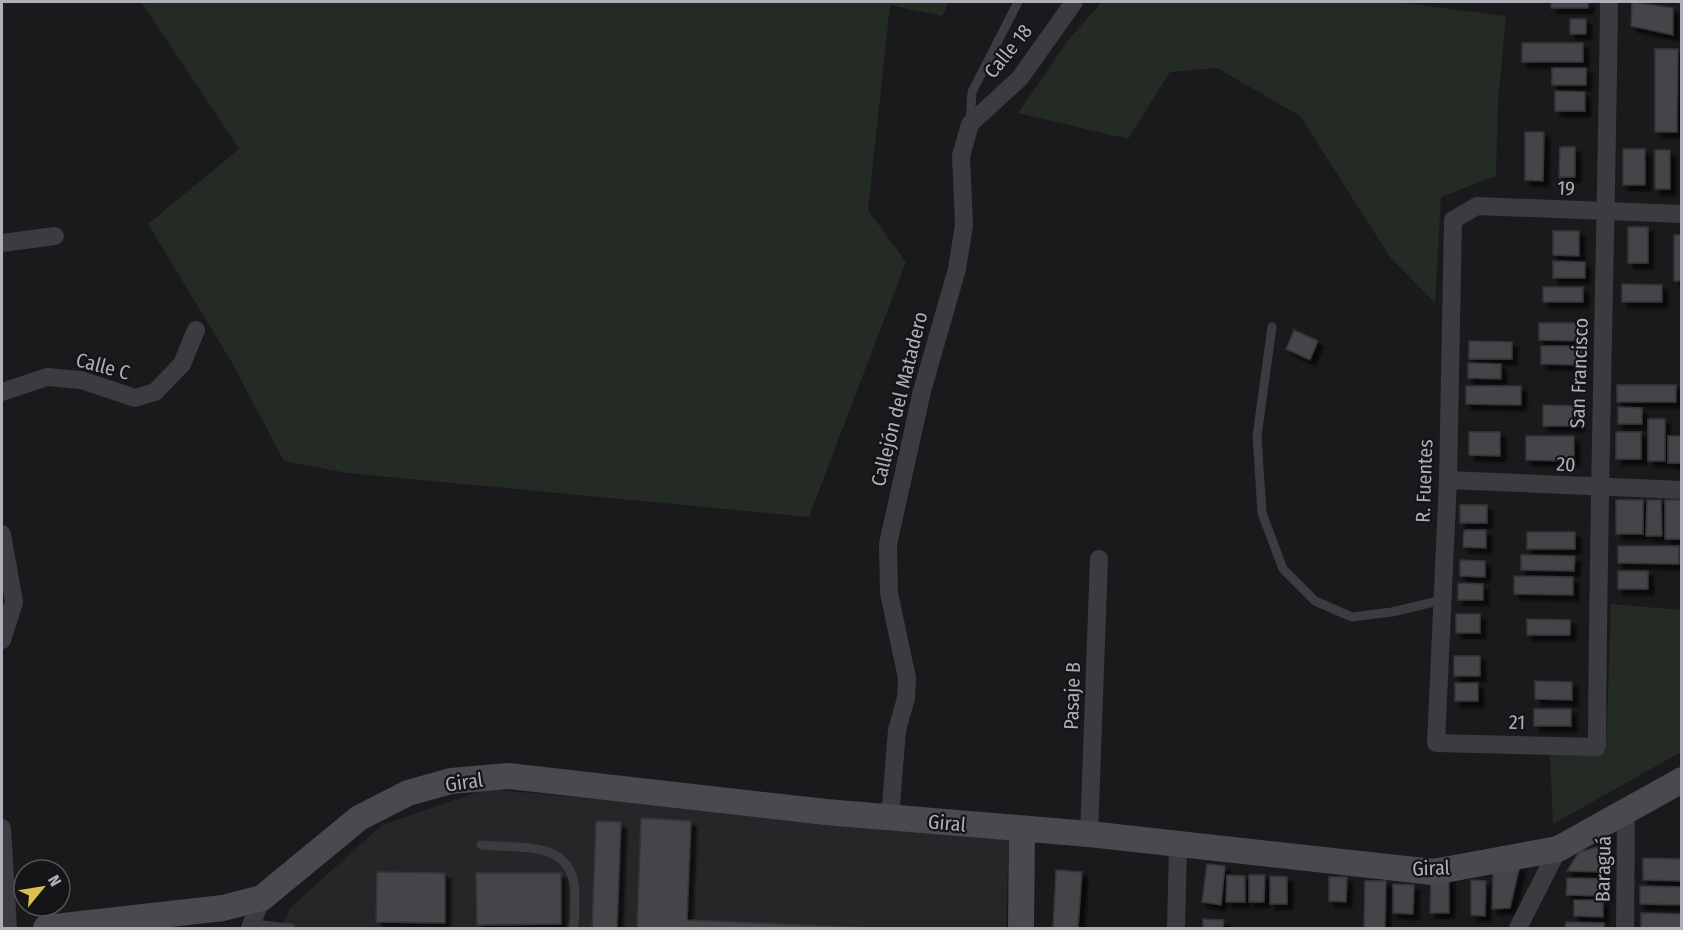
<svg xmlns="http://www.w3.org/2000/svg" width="1683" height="930" viewBox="0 0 1683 930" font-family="'Fira Sans Condensed',sans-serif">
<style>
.built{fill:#262528}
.green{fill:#242b25}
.building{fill:#444448;stroke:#343437;stroke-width:1.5;filter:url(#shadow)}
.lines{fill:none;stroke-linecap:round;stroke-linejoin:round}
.lane{stroke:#3b3b40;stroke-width:9}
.street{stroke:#3b3b40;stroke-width:18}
.secondary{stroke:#494a4f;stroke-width:26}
.labels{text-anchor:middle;stroke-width:4.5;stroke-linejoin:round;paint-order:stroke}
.street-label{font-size:20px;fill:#adafb9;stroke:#151416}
</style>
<defs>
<filter id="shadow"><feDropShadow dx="5.5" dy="5.5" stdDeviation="1.5" flood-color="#0009"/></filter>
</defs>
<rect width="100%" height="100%" fill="#1a191b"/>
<!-- built -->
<path class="built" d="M486,789L1009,835L1006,928H282L290,908L382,825Z"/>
<!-- green -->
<path class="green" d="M141,2H949L942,16L890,5L868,210L906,262L809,517L347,473L284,461L231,361L148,224L239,149Z
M1102,2H1395L1506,16L1498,102L1496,176L1441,197L1435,303L1390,257L1300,116L1217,68L1170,72L1128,139L1018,113L1069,39Z
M1611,604L1681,610V752L1553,824L1550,753L1606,752Z"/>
<!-- building -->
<path class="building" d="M1551,2H1588V8H1551Z
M1632,2L1673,8V35L1631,26Z
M1570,19H1586V34H1570Z
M1522,43H1583V62H1522Z
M1655,49H1678L1677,132H1655Z
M1552,68H1586V85H1552Z
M1555,91L1585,92V111H1555Z
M1525,132H1544L1543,181L1525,180Z
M1560,147H1575V177H1559Z
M1623,149H1645V185H1623Z
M1655,150H1670V189H1655Z
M1628,227H1648V263H1628Z
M1553,231H1579V256L1553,255Z
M1674,235H1682V281H1674Z
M1553,261L1585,262V278H1553Z
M1622,284L1662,285V302H1622Z
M1543,287H1583V302H1543Z
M1539,323H1582V341L1539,340Z
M1294,330L1318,341L1310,360L1286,349Z
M1469,341L1512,342V359H1469Z
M1541,346H1582V365L1541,364Z
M1468,363L1501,364V379L1468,378Z
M1617,385H1676V402H1617Z
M1466,386H1521V405L1466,404Z
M1543,405L1579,406V426H1543Z
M1618,407L1642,408V424H1618Z
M1648,419H1665V461H1648Z
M1469,432H1500V456L1469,455Z
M1616,432H1641V459H1616Z
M1526,436H1574V461L1526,460Z
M1668,436H1682V463H1668Z
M1616,500H1643V534H1616Z
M1647,500H1661L1662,536H1646Z
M1665,500H1682V539H1665Z
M1460,505H1487V523H1460Z
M1464,530H1486V548L1463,547Z
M1527,532H1575V549H1527Z
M1618,546H1679V564L1618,563Z
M1521,555L1575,556L1574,571L1521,570Z
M1460,560L1485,561V577L1460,576Z
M1618,571H1648V589H1618Z
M1514,576L1573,577V595L1514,594Z
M1458,583L1483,584V600H1458Z
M1456,614H1480V633H1456Z
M1527,619L1570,620V635H1527Z
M1454,656H1480V676H1454Z
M1535,681L1572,682V700L1535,699Z
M1455,683H1478V701H1455Z
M1534,709H1571V726H1534Z
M641,818L691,821L687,920L875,928H637Z
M596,821L621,822L617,928H592Z
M1605,845L1604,872L1567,871L1579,852Z
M1643,858L1682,859V881L1643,880Z
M1207,864L1225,866L1221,905L1202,902Z
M1520,865L1510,908L1492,909L1493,872Z
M1056,870L1082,872L1078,928H1053Z
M377,872L445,873V923L376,922Z
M476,873H561V924L477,925Z
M1227,875L1245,876V902H1226Z
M1249,875H1265L1264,902H1249Z
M1270,876L1287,877V904H1270Z
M1329,877H1347L1346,902L1329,901Z
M1431,877H1449V913H1430Z
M1567,878L1606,879V896L1566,895Z
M1471,880L1486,881L1485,916L1471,915Z
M1365,881H1386L1385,928H1364Z
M1393,884L1414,885L1413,914L1393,913Z
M1640,886L1682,887V905L1640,904Z
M1574,900H1603V917L1574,916Z
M1641,913L1682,914V928H1641Z
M1203,919L1224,920L1223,928H1203Z
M1566,922L1604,923V928H1565Z"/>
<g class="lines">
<!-- lane -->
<path class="lane" d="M970,123L972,92L1018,2
M1272,327L1257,436L1262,513L1283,569L1315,601L1352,617L1392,612L1442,600
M481,845C524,849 575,839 575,896C574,907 576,919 573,928
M252,924L291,928"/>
<!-- street -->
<path class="street" d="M1609,2C1606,250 1598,498 1597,747L1436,743L1448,480L1453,220L1477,206L1682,214
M2,243L55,236
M2,392L47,377L81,380L135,398L155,392L182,364L196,330
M1448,480L1682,490
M2,534L14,602L2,640
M890,818L897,730L906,698L907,678L889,593L888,544L922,391L957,269L964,225L961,156L970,124L1020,78L1074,2
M2,828L8,928
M1089,834L1099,559
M250,928L262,898
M1176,928L1178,845
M1518,928L1558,849
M1625,928L1626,810"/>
<!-- secondary -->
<path class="secondary" d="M46,928L223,908L262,898L359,818L408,793L451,781L508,776L826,812L1089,834L1433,872L1558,849L1682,780
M1021,928L1022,830"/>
</g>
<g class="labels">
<!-- street labels -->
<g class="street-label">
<text transform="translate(1008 51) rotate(-51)" y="7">Calle 18</text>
<text transform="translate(1566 188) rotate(3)" y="7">19</text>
<text transform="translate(103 366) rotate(15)" y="7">Calle C</text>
<text transform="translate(1579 373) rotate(-88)" y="7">San Francisco</text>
<text transform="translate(899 399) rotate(-76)" y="7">Callejón del Matadero</text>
<text transform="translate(1566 464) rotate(3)" y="7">20</text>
<text transform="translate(1424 481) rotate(-88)" y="7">R. Fuentes</text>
<text transform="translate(1072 696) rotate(-88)" y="7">Pasaje B</text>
<text transform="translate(1517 722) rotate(1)" y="7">21</text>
<text transform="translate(464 782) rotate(-8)" y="7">Giral</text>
<text transform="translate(947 823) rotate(5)" y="7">Giral</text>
<text transform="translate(1431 868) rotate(-2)" y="7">Giral</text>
<text transform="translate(1603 869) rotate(-89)" y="7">Baraguá</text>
</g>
</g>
<!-- border -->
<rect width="1683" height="930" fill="none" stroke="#adafb9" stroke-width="6"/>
<!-- north arrow -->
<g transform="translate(42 888) rotate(60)"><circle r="28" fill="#151416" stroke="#525257" stroke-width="1.5"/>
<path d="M0-4.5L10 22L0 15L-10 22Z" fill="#dec04f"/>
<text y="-9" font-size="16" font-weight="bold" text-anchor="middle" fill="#adafb9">N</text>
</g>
</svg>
